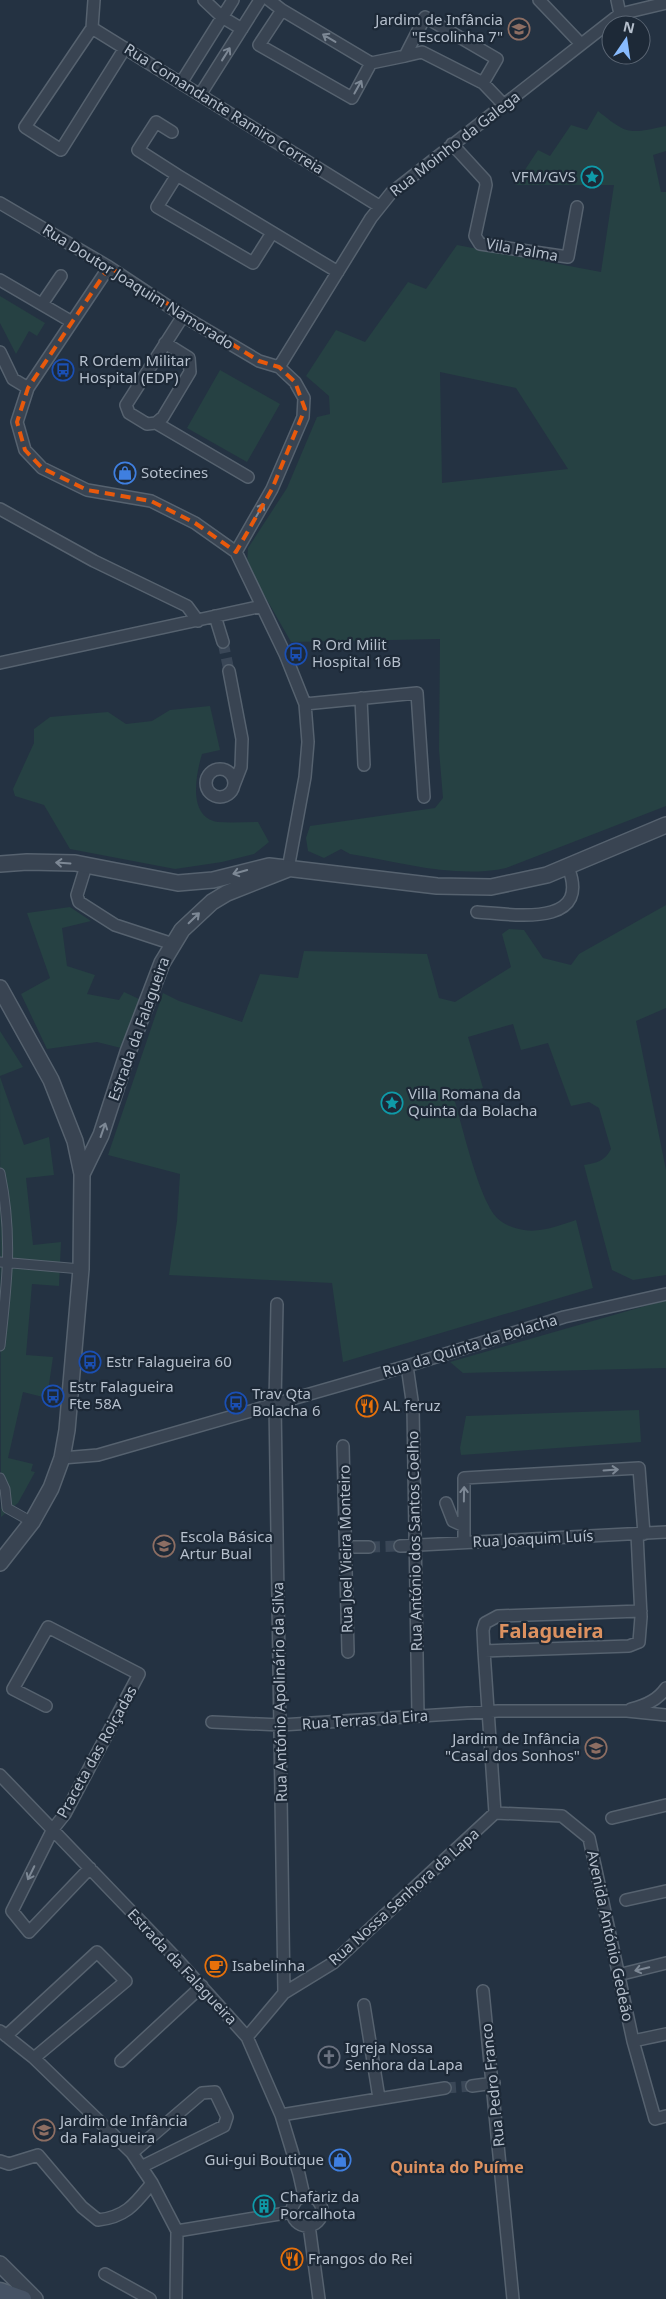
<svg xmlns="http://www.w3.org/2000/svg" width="666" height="2299" viewBox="0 0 666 2299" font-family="'Noto Sans',sans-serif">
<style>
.green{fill:#264143;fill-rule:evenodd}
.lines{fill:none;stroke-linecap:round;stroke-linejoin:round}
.minor-tunnel{stroke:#3a4757;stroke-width:11;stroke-dasharray:11 5.5;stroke-linecap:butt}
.pedestrian-casing{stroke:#56626f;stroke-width:11}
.minor-casing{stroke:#56626f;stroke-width:14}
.tertiary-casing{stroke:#56626f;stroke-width:18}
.secondary-casing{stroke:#56626f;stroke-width:19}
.pedestrian{stroke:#394452;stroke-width:9}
.minor{stroke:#394452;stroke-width:11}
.tertiary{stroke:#394452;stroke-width:15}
.secondary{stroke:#465365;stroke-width:16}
.oneway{stroke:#7d8895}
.marked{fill:none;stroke:#e8590c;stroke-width:4;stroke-dasharray:10 6;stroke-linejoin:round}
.labels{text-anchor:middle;stroke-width:4.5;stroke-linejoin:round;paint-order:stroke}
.poi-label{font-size:15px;fill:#b5bfcc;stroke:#1d2937;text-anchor:start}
.street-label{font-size:15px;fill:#b5bfcc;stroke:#1d2937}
.neighbourhood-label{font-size:16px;font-weight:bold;fill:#dc9160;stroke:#1d2937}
.district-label{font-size:20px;font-weight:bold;fill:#dc9160;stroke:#1d2937}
</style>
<rect width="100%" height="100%" fill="#243242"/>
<!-- green -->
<path class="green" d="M598,111C628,135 628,134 666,126V151L653,155L661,192H666V806L506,868C456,879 400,862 350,854L341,849L324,858L308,851L306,838L310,826L435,808L443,798L439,750L440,639L291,642L247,565L248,548L287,488L317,417L330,414L329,396L306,376L336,330L365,342L408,282L426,289L457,245L601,272L614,185H515L538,150L550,156L571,125L587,130ZM440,372L516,388L568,469L442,483Z
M0,296L45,323L37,336L29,331L16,354L0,323Z
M220,370L280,404L247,462L187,428Z
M210,706L220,750L202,754C196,774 187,817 218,822C231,823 245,822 258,822L269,842L254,854L222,862L175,869L70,849L44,805L15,796L13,789L34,743V729L50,717L108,712L126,724L152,721L170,710Z
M666,905V1008L636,1021L666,1170V1275L633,1280L612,1270L584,1165C597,1163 605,1161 611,1149L599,1108L589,1102L571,1106L548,1043L521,1050L513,1024L468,1037L483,1088L453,1095C462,1124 478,1198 497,1218C503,1224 515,1229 524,1230C541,1233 560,1225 576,1220L593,1288L343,1362L332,1283L169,1275L177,1221L180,1174L108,1155L163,993L179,1001L242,1022L260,974L298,978L304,951L427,954L439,998L455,1002L511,967L502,934L509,929L524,930L543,958L571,965L579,954Z
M70,907L91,921L62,928L67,966L95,975L87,994L119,1000L124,992L139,999L125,1049L97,1042L47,1049L21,994L50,978L27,913Z
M0,1031L23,1067L0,1076Z
M0,1077L24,1145L49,1137L54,1175L26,1178L33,1245L61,1242L59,1286L32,1284L26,1355L53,1357L47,1398L23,1392L8,1458L33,1464L31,1471L35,1472L18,1503L1,1517Z
M666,1300V1368L463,1373L450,1362Z
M639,1410L641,1442L461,1455L460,1448L466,1416Z"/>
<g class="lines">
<!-- minor-tunnel -->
<path class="minor-tunnel" d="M223,642L229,671
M369,1547L400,1546
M445,2088L472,2086"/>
<!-- pedestrian casing -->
<g class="pedestrian-casing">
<path id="pedestrian" d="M0,1173C13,1236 7,1283 0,1346
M0,1262L81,1269
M0,1478L5,1489L7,1508L32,1522"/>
</g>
<!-- minor casing -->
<g class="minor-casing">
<path id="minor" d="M94,0L92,28L379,206
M204,0L222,17L242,29
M269,0L282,10
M539,0L581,44
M617,0L620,14
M92,28L25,127L61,150L125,48
M371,63L352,98L259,45L282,10L371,63L405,56
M181,83L233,0
M483,83L497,59L425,17L405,56L422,52L483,83L504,105
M200,95L260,0
M172,132L156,122L138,150L177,175
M452,144L485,180L486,185L475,236L480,244L568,257L577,207
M0,203L109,267L183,316L259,361L279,367L295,382L304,398L303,417L272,489L236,552
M272,233L253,263L157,207L177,175L338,272
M109,267L28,388L17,422L25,450L42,468L87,490L151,501L195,523L236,552L285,654L305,704L308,742L305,777L288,869
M0,280L72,322
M42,304L61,276
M165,343L189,358L190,372L163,417L156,423L147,424L129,413L126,405L183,316
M0,352L13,379L28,388
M279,367L371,218L391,193L620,14L666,3
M156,423L248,477
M0,509L94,561L187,606L198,621
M215,616L223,642
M0,663L262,606
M229,671L242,739L241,767L234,785
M361,698L364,765
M305,704L417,693L424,797
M206 783a14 14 0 1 1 28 0a14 14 0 1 1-28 0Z
M86,866L77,895L79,902L115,925L173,944
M477,912C511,914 593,929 568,867
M407,1366L413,1407L418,1716
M343,1446L348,1652
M62,1458L98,1455L407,1366L564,1317L666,1294
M446,1503L453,1521L464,1526
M464,1542V1478L639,1468L644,1534
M400,1546L666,1532
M347,1547H369
M484,1651L483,1630L485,1623L498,1616L641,1611
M46,1706L13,1689L48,1627L139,1674L65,1814L53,1829L12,1911L29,1932L90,1868
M631,1709C644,1706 658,1700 666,1688
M212,1722L281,1725L498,1711H627L666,1715
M0,1775L174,1956L247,2037L281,2115L299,2174L304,2196
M495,1813L484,1651L629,1646L639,1642L641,1617L637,1534
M495,1813L562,1816L589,1838L633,2041L655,2119L666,2116
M612,1818L666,1805
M626,1900L666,1891
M618,1975L666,1963
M483,1991L513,2299
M284,1993L333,1963L495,1813
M364,2005L379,2098
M0,2031L34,2058L132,2153L152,2183L177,2231L176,2299
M6,2036L97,1952L126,1981L34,2058
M247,2037L284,1993L275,1403L277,1304
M633,2041L666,2034
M121,2061L202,1986
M472,2086L494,2083
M281,2115L445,2088
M132,2153L202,2093L215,2092L227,2117L224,2126L141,2167
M0,2161L9,2164L38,2155L82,2207L98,2220C126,2217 135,2204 152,2183
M292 2211a15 15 0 1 1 30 0a15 15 0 1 1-30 0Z
M309,2225L319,2299
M177,2231L292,2212
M105,2274L150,2299"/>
</g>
<!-- tertiary casing -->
<g class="tertiary-casing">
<path id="tertiary" d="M0,864L27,862L75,863L178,883L213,880L269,866L437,886L491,887L547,875L666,825
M0,988L51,1080L75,1141L82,1174
M0,1563L32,1522L51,1488L62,1458L67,1430L81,1269L82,1174L101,1135L128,1052L162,963L182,930L212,902L227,893L288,869
M0,2264L35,2299"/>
</g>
<!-- secondary casing -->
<g class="secondary-casing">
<path id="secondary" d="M0,2291L23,2299"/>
</g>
<!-- pedestrian -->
<use href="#pedestrian" class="pedestrian"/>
<!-- minor -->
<use href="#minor" class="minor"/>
<!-- tertiary -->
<use href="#tertiary" class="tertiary"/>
<!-- secondary -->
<use href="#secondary" class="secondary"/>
</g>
<!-- one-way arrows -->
<defs><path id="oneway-shaft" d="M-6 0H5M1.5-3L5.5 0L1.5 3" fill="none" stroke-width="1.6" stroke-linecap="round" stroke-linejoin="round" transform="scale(1.25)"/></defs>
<g class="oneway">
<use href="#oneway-shaft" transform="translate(329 38) rotate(-149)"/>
<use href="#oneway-shaft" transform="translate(226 54) rotate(-58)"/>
<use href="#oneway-shaft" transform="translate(358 87) rotate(-61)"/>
<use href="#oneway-shaft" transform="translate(260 510) rotate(-60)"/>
<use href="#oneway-shaft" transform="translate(63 863) rotate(-176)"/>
<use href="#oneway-shaft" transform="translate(240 872) rotate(164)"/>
<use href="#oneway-shaft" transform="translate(194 918) rotate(-44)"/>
<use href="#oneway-shaft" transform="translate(103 1130) rotate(-71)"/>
<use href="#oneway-shaft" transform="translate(611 1470) rotate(-4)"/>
<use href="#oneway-shaft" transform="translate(464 1494) rotate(-89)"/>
<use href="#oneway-shaft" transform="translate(31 1873) rotate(116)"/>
<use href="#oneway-shaft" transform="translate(642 1969) rotate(166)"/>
</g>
<!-- marked area -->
<path class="marked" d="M109,267L259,361L279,367L295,382L305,409L272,489L236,552L195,523L151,501L87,490L42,468L25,450L17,422L28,388Z"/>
<!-- icons -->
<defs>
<g id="school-ring" transform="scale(1.125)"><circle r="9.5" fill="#1d2937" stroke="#8d6e63" stroke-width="1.5"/><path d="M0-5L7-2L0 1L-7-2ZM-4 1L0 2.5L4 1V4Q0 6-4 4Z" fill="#8d6e63"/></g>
<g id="sight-ring" transform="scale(1.125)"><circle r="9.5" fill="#1d2937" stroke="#0f9aa8" stroke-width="1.5"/><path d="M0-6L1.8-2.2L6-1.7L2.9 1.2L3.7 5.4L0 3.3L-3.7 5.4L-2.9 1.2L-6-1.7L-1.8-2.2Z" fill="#0f9aa8"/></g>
<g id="bus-ring" transform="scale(1.125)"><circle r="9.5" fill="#1d2937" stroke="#1a4fb4" stroke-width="1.5"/><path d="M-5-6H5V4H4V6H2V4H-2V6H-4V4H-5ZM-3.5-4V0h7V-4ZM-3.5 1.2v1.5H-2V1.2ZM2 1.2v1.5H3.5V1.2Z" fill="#1a4fb4"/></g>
<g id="shop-ring" transform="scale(1.125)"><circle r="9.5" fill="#1d2937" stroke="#3f7fe0" stroke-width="1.5"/><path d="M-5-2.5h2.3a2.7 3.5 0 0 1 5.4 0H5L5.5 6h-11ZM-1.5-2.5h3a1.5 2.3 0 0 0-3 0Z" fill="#3f7fe0"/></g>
<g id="restaurant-ring" transform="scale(1.125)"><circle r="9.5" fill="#1d2937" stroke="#e8710a" stroke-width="1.5"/><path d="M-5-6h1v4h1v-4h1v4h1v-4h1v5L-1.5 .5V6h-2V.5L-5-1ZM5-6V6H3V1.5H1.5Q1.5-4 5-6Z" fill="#e8710a"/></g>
<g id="cafe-ring" transform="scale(1.125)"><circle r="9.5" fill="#1d2937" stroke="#e8710a" stroke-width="1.5"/><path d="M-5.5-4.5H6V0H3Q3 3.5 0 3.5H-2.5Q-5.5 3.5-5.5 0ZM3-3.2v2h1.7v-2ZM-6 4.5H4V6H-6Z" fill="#e8710a"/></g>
<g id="church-ring" transform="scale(1.125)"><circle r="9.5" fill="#1d2937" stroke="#6b7280" stroke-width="1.5"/><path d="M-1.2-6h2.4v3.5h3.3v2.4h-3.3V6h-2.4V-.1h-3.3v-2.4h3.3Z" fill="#6b7280"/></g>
<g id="building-ring" transform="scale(1.125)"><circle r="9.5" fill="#1d2937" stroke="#0f9aa8" stroke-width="1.5"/><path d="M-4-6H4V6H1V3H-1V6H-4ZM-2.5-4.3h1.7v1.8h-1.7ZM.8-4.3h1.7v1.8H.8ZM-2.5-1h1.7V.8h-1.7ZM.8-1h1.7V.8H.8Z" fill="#0f9aa8"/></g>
</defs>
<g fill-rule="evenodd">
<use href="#school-ring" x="519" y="29"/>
<use href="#sight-ring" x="592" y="177"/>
<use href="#bus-ring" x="63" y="370"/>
<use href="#shop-ring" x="125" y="473"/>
<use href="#bus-ring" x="296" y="654"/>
<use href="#sight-ring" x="392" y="1103"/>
<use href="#bus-ring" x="90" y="1362"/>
<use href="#bus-ring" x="53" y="1396"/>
<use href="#bus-ring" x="236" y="1403"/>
<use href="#restaurant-ring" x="367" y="1406"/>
<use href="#school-ring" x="164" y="1546"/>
<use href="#school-ring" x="596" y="1748"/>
<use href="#cafe-ring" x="216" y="1966"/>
<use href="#church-ring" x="329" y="2057"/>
<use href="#school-ring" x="44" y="2130"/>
<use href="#shop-ring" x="340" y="2160"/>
<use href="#building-ring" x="264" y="2206"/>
<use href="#restaurant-ring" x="292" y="2259"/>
</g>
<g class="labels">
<!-- poi labels -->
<g class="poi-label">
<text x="503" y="25" text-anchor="end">Jardim de Infância<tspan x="503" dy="17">"Escolinha 7"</tspan></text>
<text x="576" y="182" text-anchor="end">VFM/GVS</text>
<text x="79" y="366">R Ordem Militar<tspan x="79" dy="17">Hospital (EDP)</tspan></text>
<text x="141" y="478">Sotecines</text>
<text x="312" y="650">R Ord Milit<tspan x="312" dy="17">Hospital 16B</tspan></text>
<text x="408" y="1099">Villa Romana da<tspan x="408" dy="17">Quinta da Bolacha</tspan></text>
<text x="106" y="1367">Estr Falagueira 60</text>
<text x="69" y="1392">Estr Falagueira<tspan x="69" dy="17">Fte 58A</tspan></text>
<text x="252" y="1399">Trav Qta<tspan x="252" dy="17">Bolacha 6</tspan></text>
<text x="383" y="1411">AL feruz</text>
<text x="180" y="1542">Escola Básica<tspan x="180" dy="17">Artur Bual</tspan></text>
<text x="580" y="1744" text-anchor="end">Jardim de Infância<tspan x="580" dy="17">"Casal dos Sonhos"</tspan></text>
<text x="232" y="1971">Isabelinha</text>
<text x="345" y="2053">Igreja Nossa<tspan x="345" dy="17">Senhora da Lapa</tspan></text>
<text x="60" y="2126">Jardim de Infância<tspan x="60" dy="17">da Falagueira</tspan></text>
<text x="324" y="2165" text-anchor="end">Gui-gui Boutique</text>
<text x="280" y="2202">Chafariz da<tspan x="280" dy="17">Porcalhota</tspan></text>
<text x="308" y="2264">Frangos do Rei</text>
</g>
<!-- street labels -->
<g class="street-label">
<text transform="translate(224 109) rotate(32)" y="5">Rua Comandante Ramiro Correia</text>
<text transform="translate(455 144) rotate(-38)" y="5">Rua Moinho da Galega</text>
<text transform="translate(522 250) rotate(10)" y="5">Vila Palma</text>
<text transform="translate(138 287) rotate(32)" y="5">Rua Doutor Joaquim Namorado</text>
<text transform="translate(139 1029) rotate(-70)" y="5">Estrada da Falagueira</text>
<text transform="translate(470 1346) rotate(-17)" y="5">Rua da Quinta da Bolacha</text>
<text transform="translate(533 1539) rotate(-3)" y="5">Rua Joaquim Luís</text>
<text transform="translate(415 1541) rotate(-91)" y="5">Rua António dos Santos Coelho</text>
<text transform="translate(346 1549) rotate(-91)" y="5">Rua Joel Vieira Monteiro</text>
<text transform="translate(280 1692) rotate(-91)" y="5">Rua António Apolinário da Silva</text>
<text transform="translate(365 1720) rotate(-4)" y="5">Rua Terras da Eira</text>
<text transform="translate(97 1752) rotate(-61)" y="5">Praceta das Roiçadas</text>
<text transform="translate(404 1897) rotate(-42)" y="5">Rua Nossa Senhora da Lapa</text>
<text transform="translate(610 1936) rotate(78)" y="5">Avenida António Gedeão</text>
<text transform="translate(182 1967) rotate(47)" y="5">Estrada da Falagueira</text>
<text transform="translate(493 2085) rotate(-96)" y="5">Rua Pedro Franco</text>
</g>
<!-- neighbourhood labels -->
<g class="neighbourhood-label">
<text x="457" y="2173">Quinta do Puíme</text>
</g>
<!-- district labels -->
<g class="district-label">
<text x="551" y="1638">Falagueira</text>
</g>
</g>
<!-- north arrow -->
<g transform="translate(626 40) rotate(13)"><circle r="24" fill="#1d2937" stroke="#5a6573"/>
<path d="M0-4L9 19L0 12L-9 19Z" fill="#88bbfe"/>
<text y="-8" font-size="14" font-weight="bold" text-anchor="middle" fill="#b5bfcc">N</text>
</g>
</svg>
